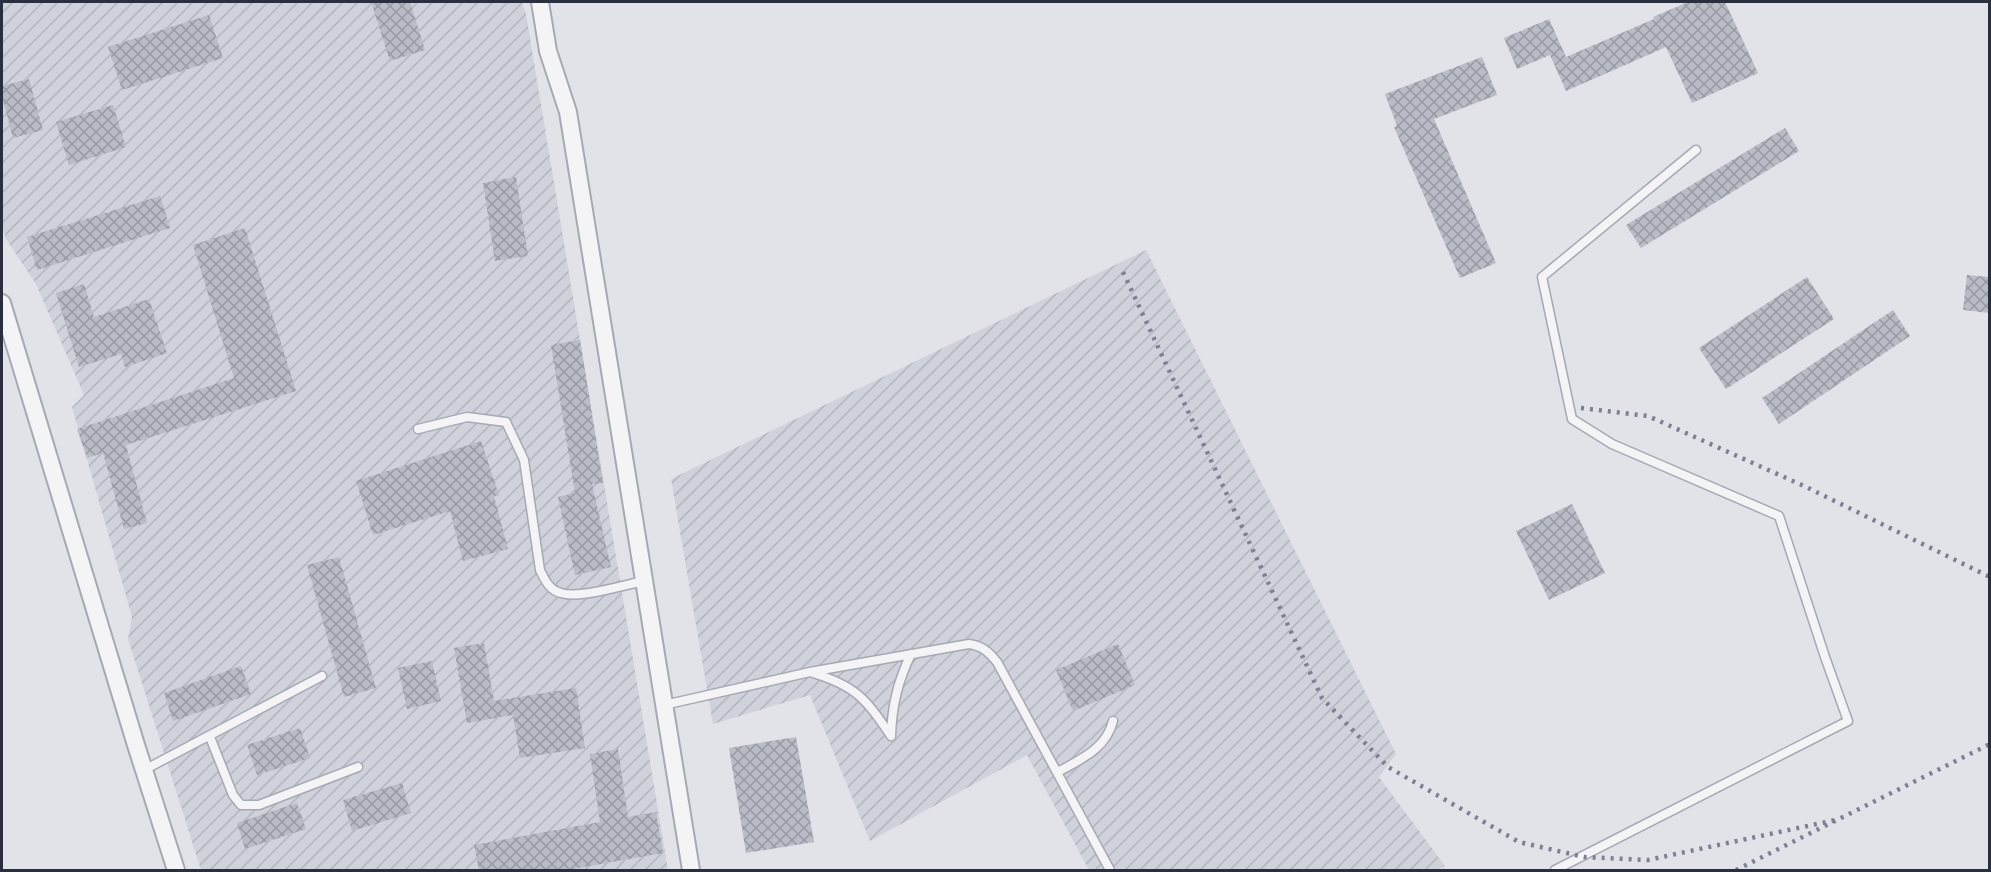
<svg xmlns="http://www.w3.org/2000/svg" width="1991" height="872" viewBox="0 0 1991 872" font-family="'Source Sans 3',sans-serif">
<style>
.industrial{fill:url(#industrial-furrows)}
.building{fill:url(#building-cross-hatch)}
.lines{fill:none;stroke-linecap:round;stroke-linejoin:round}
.lane-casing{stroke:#a6a9b3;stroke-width:11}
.street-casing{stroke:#a6a9b3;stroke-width:20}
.lane{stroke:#f4f4f7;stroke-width:8}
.street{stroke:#f4f4f7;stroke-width:16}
.rail{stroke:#7b8192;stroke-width:4.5;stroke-dasharray:3 6;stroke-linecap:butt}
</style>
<defs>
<pattern id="industrial-furrows" width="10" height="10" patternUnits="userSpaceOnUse" patternTransform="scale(1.5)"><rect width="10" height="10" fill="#cfd2db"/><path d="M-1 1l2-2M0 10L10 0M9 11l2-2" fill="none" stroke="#b2b5bd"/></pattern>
<pattern id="building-cross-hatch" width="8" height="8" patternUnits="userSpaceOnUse" patternTransform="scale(1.5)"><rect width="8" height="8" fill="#b9bcc6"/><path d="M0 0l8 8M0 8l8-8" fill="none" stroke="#9799a2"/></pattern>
</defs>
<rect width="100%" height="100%" fill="#e1e3e9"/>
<!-- industrial -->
<path class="industrial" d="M2,2H522L526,14L668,870H201L128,639L132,617L72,407L84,395L36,284L6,239L2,226Z
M1146,250L1396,754L1379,777L1445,866L1437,870H1089L1027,755L870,841L810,695L713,724L671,479Z"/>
<!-- building -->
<path class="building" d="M371,2H410L425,50L390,61Z
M1688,2H1725L1758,73L1692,103L1666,47L1566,91L1550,55L1517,69L1504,38L1549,19L1566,57L1654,19L1653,17Z
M209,15L223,58L122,90L108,47Z
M1482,57L1497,95L1434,119L1496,263L1460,278L1394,127L1397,126L1385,94Z
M29,79L43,130L13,138L2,96V86Z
M113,105L126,147L69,165L56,122Z
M1785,128L1799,151L1641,248L1626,225Z
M516,177L528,256L495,261L483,183Z
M160,196L170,228L37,270L27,237Z
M245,228L296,391L126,445L147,523L124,529L103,453L87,458L77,429L234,378L193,245Z
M1967,275L1989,277V313L1963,310Z
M1807,277L1834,319L1726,389L1699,348Z
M84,284L94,317L149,299L167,353L125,367L121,354L79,367L56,293Z
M1893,310L1910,336L1779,424L1762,398Z
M580,340L603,483L592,484L611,567L575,575L558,497L575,493L551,345Z
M481,441L499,495L494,496L508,549L463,561L450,511L373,535L356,481Z
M1572,504L1605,573L1549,600L1516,531Z
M339,557L376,688L344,697L307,565Z
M484,643L494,701L576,688L585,748L520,758L513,715L467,723L454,648Z
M1118,644L1135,685L1073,711L1056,670Z
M432,661L441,701L407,709L398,668Z
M241,666L251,694L173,721L164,693Z
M300,728L310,758L257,775L247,745Z
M796,737L814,842L746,853L729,748Z
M618,749L628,817L656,812L663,853L567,870H479L474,845L600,822L590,754Z
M402,783L411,813L352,831L343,800Z
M297,803L306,829L245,849L237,823Z"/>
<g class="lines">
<!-- lane casing -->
<g class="lane-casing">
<path id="lane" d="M418,429L467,417L506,422L524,460L540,570C545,580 549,590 561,593C579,599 624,585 644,581
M813,673C856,686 866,699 891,736
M664,705L810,672L969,644C982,646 988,651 997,662L1110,870
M891,736C892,705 898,681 911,654
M210,737L233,795L241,805H259L358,767
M144,770L322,676
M1058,772C1081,759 1106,749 1113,721
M1555,870L1848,721L1825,657L1779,516L1612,444L1572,419L1542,277L1696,150"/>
</g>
<!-- street casing -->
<g class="street-casing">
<path id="street" d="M540,2L548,51L568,112L691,870
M2,303L136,745L176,870"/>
</g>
<!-- lane -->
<use href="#lane" class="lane"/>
<!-- street -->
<use href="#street" class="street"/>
<!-- rail -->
<path class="rail" d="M1123,272L1322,698L1388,767L1519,842L1584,857L1648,860L1840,819
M1581,408L1648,416L1804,486L1990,577
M1736,870L1990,744"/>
</g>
<!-- border -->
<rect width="1991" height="872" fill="none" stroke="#2a2f40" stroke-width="6"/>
</svg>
